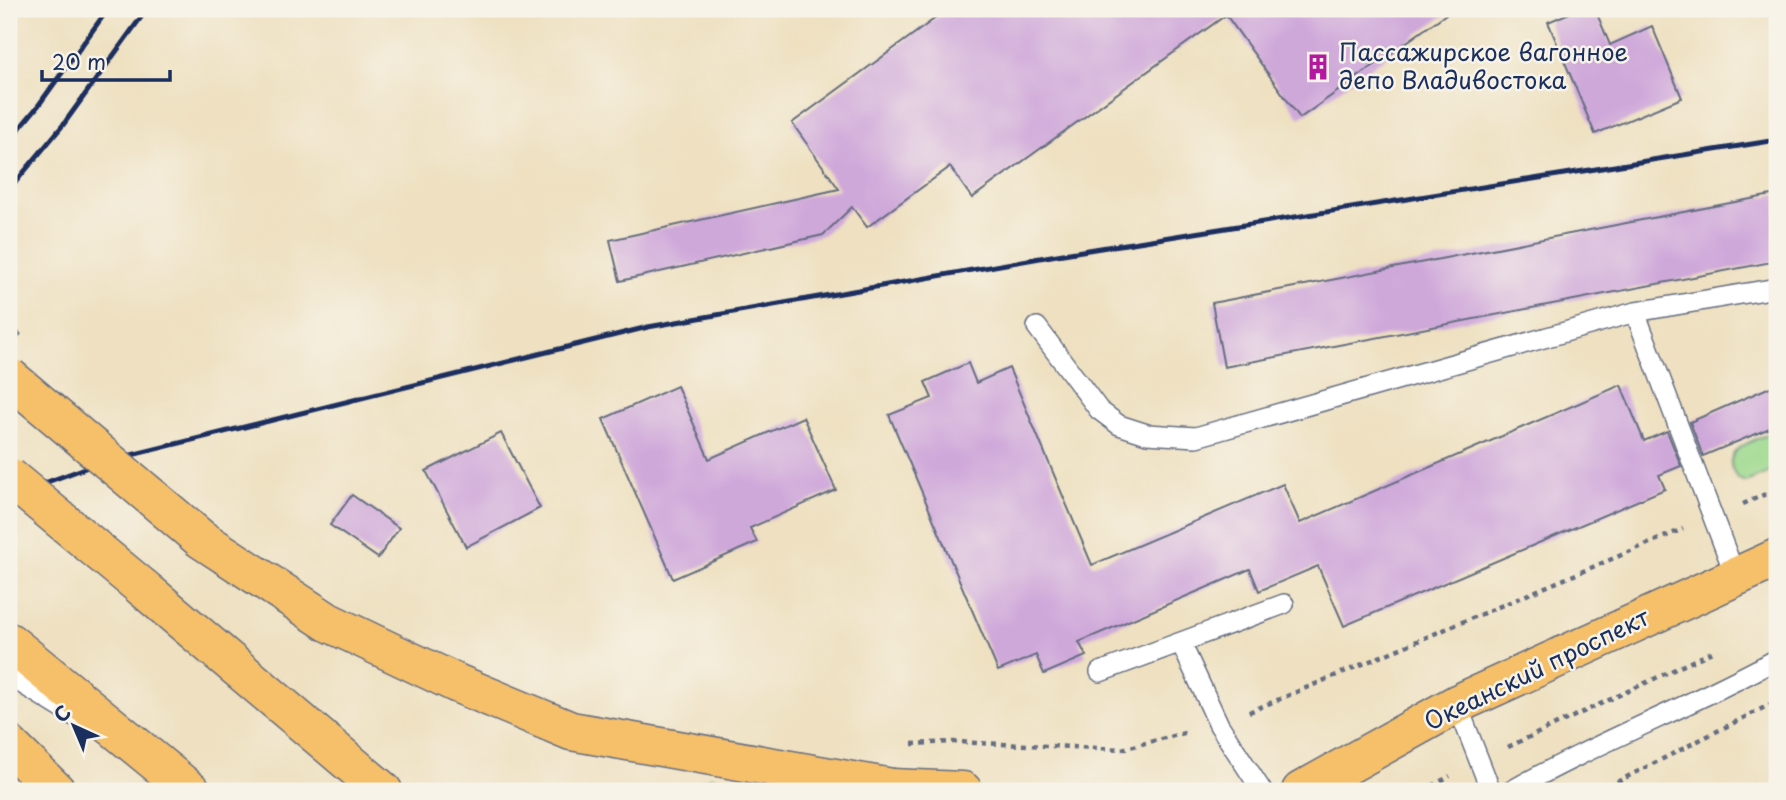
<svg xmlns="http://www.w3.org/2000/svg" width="1786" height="800" viewBox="0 0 1786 800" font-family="'Playpen Sans',sans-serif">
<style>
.green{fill:#9dd98d;stroke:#5c8476;stroke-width:2}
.building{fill:#cfa8da}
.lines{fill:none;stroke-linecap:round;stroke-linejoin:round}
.lane-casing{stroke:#656d80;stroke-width:22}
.primary-casing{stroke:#656d80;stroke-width:41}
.highway-casing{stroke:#656d80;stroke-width:41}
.path{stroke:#656d80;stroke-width:4.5;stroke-dasharray:5 5;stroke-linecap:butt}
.lane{stroke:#fff;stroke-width:19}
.primary{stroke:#f6c06b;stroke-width:38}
.highway{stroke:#f6c06b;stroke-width:38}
.rail{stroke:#1b2f5e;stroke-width:5}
.primary-bridge-casing{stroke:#656d80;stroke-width:41;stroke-linecap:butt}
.highway-bridge-casing{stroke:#656d80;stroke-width:41;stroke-linecap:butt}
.path-bridge{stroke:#656d80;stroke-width:4.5;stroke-dasharray:5 5;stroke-linecap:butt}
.primary-bridge{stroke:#f6c06b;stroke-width:38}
.highway-bridge{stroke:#f6c06b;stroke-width:38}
.labels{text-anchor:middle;stroke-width:5;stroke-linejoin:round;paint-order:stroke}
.poi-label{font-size:24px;fill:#1b2f5e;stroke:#f7f3e8;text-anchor:start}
.street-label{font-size:24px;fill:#1b2f5e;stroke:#f7f3e8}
</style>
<rect width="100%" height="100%" fill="#f7f3e8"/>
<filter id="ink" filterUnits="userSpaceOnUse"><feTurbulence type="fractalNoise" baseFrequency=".0143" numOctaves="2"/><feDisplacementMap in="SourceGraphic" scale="14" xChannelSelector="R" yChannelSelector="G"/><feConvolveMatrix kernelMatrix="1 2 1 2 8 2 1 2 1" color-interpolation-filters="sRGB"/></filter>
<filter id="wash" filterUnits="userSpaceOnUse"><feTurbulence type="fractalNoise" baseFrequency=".00686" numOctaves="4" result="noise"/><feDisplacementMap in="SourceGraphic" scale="28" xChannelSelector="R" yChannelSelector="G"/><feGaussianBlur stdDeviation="1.57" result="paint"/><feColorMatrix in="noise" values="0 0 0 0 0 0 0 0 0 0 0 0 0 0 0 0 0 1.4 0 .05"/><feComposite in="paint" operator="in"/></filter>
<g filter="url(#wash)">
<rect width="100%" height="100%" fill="#eee0c0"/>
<!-- green -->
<path class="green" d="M1777,431V469L1746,482L1738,479C1714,449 1756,440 1777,431Z
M711,777L795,791H694L697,784Z"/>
<g id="blocks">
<!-- building -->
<path class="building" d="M948,9H1453L1300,118L1226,15L972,198L950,167L867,227L852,207L823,235L620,281L610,240L839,189L792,123Z
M1579,9H1595L1610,45L1652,26L1682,98L1595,134L1548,22Z
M1777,194V261L1224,367L1212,303Z
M968,363L976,383L1009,368L1092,565L1283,484L1300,523L1621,385L1644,441L1667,431L1681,466L1659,475L1665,489L1344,626L1318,566L1259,591L1250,569L1079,642L1086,656L1044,674L1036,655L998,671L889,415L932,398L925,382Z
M1777,384V425L1703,456L1690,422Z
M677,386L709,459L803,417L836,490L750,528L757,542L673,579L603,419Z
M501,433L540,508L466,547L426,471Z
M352,495L399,528L378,558L330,525Z"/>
</g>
</g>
<g filter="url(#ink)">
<use href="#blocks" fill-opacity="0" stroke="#656d80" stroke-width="2"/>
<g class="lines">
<!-- lane casing -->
<g class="lane-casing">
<path id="lane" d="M1635,312L1735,575
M1037,327L1099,410L1119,425L1147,434L1196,437L1635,312L1777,288
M1181,643L1219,725L1262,791
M1100,672L1284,604
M9,677H11L74,716
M1457,704L1491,791
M1511,791C1597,742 1690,707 1777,659"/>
</g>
<!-- primary casing -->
<g class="primary-casing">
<path id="primary" d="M892,788L963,791
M1301,791L1457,704L1777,558"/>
</g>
<!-- highway casing -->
<g class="highway-casing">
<path id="highway" d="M143,588L383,791
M9,642L191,791
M9,745L56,791"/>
</g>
<!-- path -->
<path class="path" d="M1743,504L1777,489
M1249,712L1683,529
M912,744L953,742L1122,749L1188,732
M1508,747L1714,651
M1423,791L1450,776
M1599,791L1777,701"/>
<!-- lane -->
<use href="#lane" class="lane"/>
<!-- primary -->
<use href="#primary" class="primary"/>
<!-- highway -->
<use href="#highway" class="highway"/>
<!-- rail -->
<path class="rail" d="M9,141L38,106L108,9
M9,190L63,125L147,9
M9,496L99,463L648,327L1057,255L1777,140"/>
<!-- primary-bridge casing -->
<g class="primary-bridge-casing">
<path id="primary-bridge" d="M9,377L201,539L328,622L456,683L571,731L892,788"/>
</g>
<!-- highway-bridge casing -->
<g class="highway-bridge-casing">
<path id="highway-bridge" d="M9,477L143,588"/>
</g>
<!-- path-bridge -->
<path class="path-bridge" d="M9,326L22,337"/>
<!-- primary-bridge -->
<use href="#primary-bridge" class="primary-bridge"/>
<!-- highway-bridge -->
<use href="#highway-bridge" class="highway-bridge"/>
</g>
</g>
<!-- icons -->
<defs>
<g id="building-bare" transform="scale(2.1)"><path d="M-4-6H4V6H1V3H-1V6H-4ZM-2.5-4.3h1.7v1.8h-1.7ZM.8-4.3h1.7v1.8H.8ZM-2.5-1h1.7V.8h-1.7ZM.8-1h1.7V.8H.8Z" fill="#b5179e" stroke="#f7f3e8" stroke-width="2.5" paint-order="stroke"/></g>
</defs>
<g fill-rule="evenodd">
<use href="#building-bare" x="1318" y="67"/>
</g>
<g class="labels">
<!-- poi labels -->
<g class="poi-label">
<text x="1339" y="61">Пассажирское вагонное<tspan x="1339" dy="28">депо Владивостока</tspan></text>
</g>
<!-- street labels -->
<g class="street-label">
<text transform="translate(1537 670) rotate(-26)" y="8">Океанский проспект</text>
</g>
</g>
<!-- margin -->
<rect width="1786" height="800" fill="none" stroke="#f7f3e8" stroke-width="35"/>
<!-- north arrow -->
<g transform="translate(74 726) rotate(316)" stroke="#f7f3e8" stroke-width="5" paint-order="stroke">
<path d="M0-5L12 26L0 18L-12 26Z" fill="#1b2f5e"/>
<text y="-10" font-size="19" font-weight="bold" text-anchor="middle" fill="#1b2f5e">С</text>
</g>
<!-- scale -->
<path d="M42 70v10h128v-10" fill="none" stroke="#1b2f5e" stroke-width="3.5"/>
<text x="52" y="70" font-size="21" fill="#1b2f5e" stroke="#f7f3e8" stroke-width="5" paint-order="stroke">20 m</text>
</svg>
